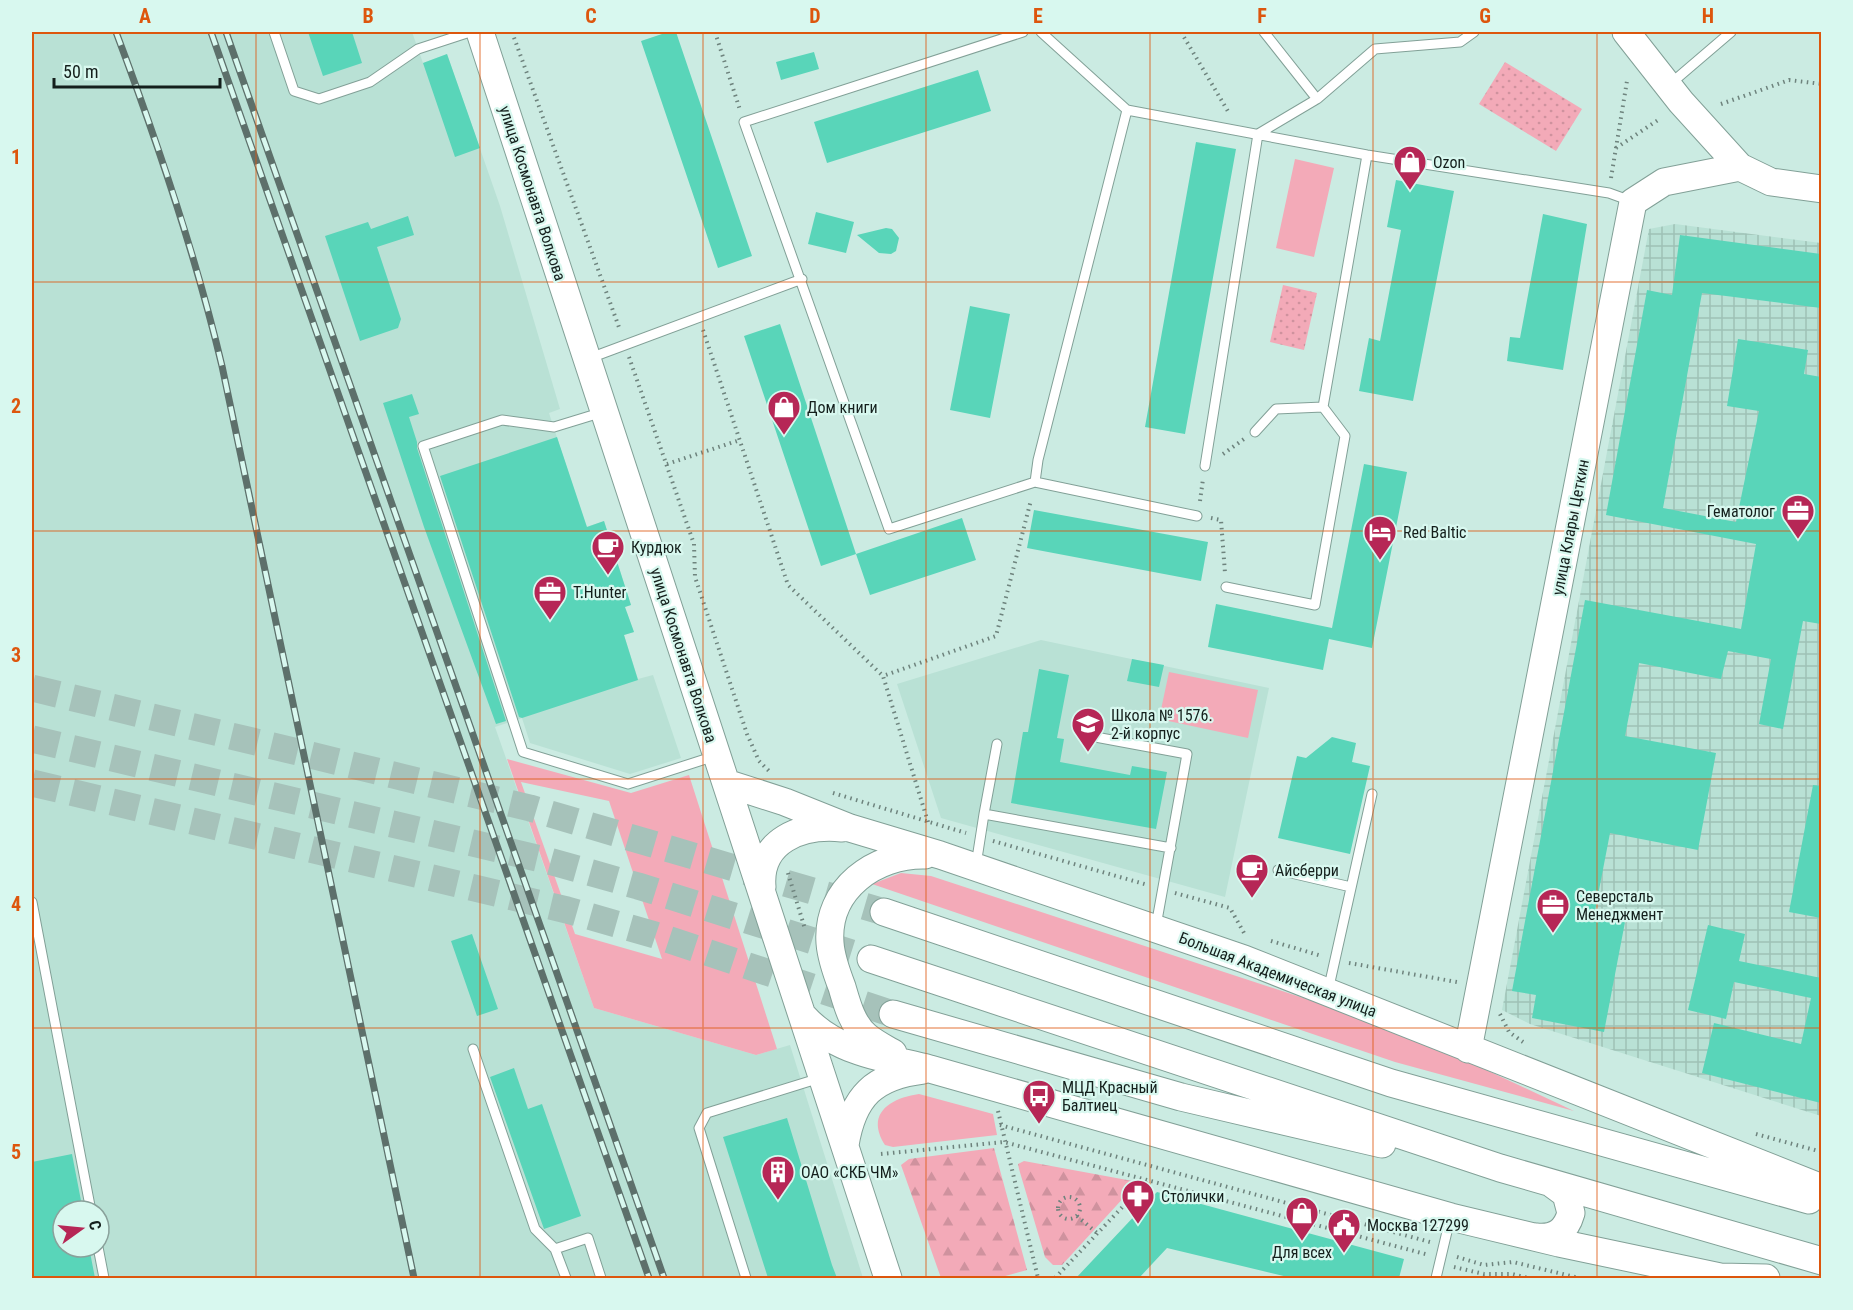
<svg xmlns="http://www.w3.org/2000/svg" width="1853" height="1310" viewBox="0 0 1853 1310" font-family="'Roboto Condensed',sans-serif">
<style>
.built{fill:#b9e1d5;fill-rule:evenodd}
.industrial{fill:url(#industrial-grid)}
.green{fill:#f3aab8;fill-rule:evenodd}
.forest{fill:url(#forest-firs)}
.park{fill:url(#park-dots)}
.building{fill:#59d5b9}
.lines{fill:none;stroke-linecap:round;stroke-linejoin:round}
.secondary-tunnel{stroke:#a6c2ba;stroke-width:27;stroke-dasharray:27 14;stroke-linecap:butt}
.lane-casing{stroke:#82a097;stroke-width:11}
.secondary-casing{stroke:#82a097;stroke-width:29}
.path{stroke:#6e837d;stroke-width:4;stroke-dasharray:1.5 4.5;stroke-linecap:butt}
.lane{stroke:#fff;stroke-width:9}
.secondary{stroke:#fff;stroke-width:27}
.rail-casing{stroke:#5d706b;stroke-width:7}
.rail{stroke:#d8f8ef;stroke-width:4.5;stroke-dasharray:14;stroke-linecap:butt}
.grid{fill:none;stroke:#dd560d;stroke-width:1.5;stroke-opacity:0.55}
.labels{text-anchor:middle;stroke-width:4.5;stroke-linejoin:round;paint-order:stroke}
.poi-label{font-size:16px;fill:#141f1c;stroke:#d8f8ef;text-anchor:start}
.street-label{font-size:16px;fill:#141f1c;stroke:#d8f8ef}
.neatline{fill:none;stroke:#dd560d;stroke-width:2}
.grid-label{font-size:20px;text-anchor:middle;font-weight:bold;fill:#dd560d}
</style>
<defs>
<pattern id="industrial-grid" width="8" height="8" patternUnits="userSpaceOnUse" patternTransform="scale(1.5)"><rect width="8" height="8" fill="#b9e1d5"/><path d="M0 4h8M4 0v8" fill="none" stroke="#9ec1b6"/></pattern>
<pattern id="forest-firs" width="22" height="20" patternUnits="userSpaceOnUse" patternTransform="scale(1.5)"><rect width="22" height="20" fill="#f3aab8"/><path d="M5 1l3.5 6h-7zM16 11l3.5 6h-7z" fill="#cf929e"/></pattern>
<pattern id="park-dots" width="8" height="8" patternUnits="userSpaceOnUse" patternTransform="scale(1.5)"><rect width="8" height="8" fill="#f3aab8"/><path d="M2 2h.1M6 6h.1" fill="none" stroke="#cf929e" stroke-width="1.8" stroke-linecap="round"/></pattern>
</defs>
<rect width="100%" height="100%" fill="#cbebe2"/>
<!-- built -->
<path class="built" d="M32,32H412L423,63L447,54L500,206L560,409L549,413L586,527L604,521L631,605L616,610L618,616L627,613L634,632L624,635L638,679L653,675L681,758L630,774L530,743L522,718L495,727L594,1008L756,1055L790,1045L863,1278H32ZM63,1211H99V1247H63Z
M1041,640L1269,688L1225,897L941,818L897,684Z"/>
<!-- industrial -->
<path class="industrial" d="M1675,224L1821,243V1116L1530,1024L1502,1010L1649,229Z"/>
<!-- green -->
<path class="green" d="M1295,159L1334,168L1314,257L1276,248Z
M1169,672L1258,690L1248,738L1159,719Z
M507,759L631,793L689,775L777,1049L756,1055L594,1008ZM521,782L609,801L662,959L575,934Z
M901,873L931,876L1352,1014L1465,1060L1574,1111L1395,1062L872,884Z
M919,1094L993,1114L997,1135L893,1147L885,1145C865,1114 890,1098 919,1094Z"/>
<!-- forest -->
<path class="forest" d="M994,1148L1027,1270L998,1278H941L901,1165L909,1159Z
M1024,1161L1138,1182L1062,1265H1053L1045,1257L1019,1169L1018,1164Z"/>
<!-- park -->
<path class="park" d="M1505,62L1582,109L1556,151L1479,104Z
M1283,285L1317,293L1304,350L1270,342Z"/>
<!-- building -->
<path class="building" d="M308,32H352L362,63L323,76Z
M668,32H676L752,256L718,268L641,41Z
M814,52L819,69L781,80L776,62Z
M447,54L480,148L455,157L423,63Z
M978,70L991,111L827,163L814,122Z
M1196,142L1236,149L1185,434L1145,427Z
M1396,180L1454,191L1413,401L1359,391L1369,338L1380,341L1401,230L1387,227Z
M816,212L854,222L846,253L808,244Z
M1543,214L1587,224L1563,370L1507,361L1510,337L1520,338Z
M408,216L414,235L377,247L401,319L398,328L360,341L325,236L368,222L371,229Z
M886,228L892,229L899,238L896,251L891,254L879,253L857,235Z
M1680,235L1821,254V308L1702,293L1663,508L1736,522L1759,411L1727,406L1738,339L1808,350L1804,374L1821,377V624L1803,621L1783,729L1759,724L1771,659L1728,651L1721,679L1639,663L1625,736L1716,753L1698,850L1610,833L1594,916L1625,922L1604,1032L1532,1018L1536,995L1512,991L1585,600L1741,629L1756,544L1606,515L1647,290L1672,295Z
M970,306L1010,314L990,418L950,410Z
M780,324L856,554L821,566L744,336Z
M412,394L419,414L409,417L417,442V448L506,721L496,724L424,527L383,403Z
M557,437L587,527L604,521L631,605L625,607L634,632L624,635L638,680L522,718L519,717L440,476Z
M1364,464L1407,472L1372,648L1329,639L1323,670L1208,647L1216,604L1332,628Z
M1034,510L1208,542L1201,581L1027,548Z
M962,518L976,560L870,595L856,554Z
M1132,659L1164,665L1159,687L1127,681Z
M1039,669L1069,675L1057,738L1064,739L1060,762L1130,775L1132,766L1167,772L1156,829L1011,803L1023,732H1028Z
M1332,737L1356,743L1352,762L1370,766L1350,854L1278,838L1297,756L1306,758Z
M1813,785L1821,786V918L1789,912Z
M1708,925L1745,934L1739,961L1821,978V1103L1702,1073L1714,1023L1801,1044L1811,998L1734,982L1726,1019L1688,1010Z
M472,934L498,1009L477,1016L451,941Z
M514,1068L528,1109L542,1104L581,1216L544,1229L490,1077Z
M787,1118L832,1265L837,1278H768L723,1137Z
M72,1154L83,1211H63V1247H89L95,1278H32V1162Z
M1157,1192L1404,1259L1399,1278H1292L1167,1248L1139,1278H1076Z"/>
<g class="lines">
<!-- secondary-tunnel -->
<path class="secondary-tunnel" d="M32,688L530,808L884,912
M32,739L549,861L638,886L871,959
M32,783L567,910L655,935L893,1014"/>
<!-- lane casing -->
<g class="lane-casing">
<path id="lane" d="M274,32L294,91L319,99L370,82L418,49L470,32
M1023,32L744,122L889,529L1035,482L1038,460L1127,110L1367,155L1609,193L1631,201
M1041,32L1127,110
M1264,32L1317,99L1375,49L1460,42L1474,32
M1669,85L1731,32
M590,358L802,279
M603,412L554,427L502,420L423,446L523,752L628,784L715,756
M1255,432L1276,409L1323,407
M1205,466L1258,134L1317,99
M1035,482L1197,516
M1226,587L1315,605L1345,436L1323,407L1367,155
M1090,736L1187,754L1156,926
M984,814L997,744
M976,865L984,814L1171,848
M1278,870L1351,887
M32,902L91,1211
M1328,991L1372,794
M473,1049L535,1229L555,1249
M98,1247L104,1278
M566,1278L555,1249L588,1238L601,1278
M746,1278L699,1128L707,1113L820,1078
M1436,1278L1450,1219"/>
</g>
<!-- secondary casing -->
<g class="secondary-casing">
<path id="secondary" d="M480,32L888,1278
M1626,32L1681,102L1740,167
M726,783L785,802L850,828L940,855L1244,959L1822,1188
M762,887C758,840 802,824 842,828
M884,912L1391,1083L1809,1200
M871,959L1500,1168L1822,1261
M893,1014L1181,1097L1382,1144
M803,1016C836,1053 883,1057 930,1069L1451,1217L1559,1243L1720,1277L1766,1278
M1468,1049L1633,202L1664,182L1740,167L1771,182L1822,189
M893,1053C884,1048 874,1043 866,1036C852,1024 847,1004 842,987C837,974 831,957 830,943C826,889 875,854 925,855
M845,1145C853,1096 874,1076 923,1070
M1536,1237C1555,1239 1566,1231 1571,1213L1566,1194L1551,1183"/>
</g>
<!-- path -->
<path class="path" d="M512,32L620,330
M715,32L740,110
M1181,32L1229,113
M1721,104L1789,80L1822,84
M1616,148L1658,120
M1611,178L1627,81
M703,330L788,585L883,676
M629,357L694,544L695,577L747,734L759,761L769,771
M1223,454L1244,439
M667,464L740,440
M1200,501L1203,479
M1211,518L1221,520L1225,573
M833,793L966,833
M928,822L883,676L996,636L1031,500
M993,841L1148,885
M788,873L805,929
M1175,893L1230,908L1244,933
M1271,941L1322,956
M1349,963L1457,982
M1500,1014L1509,1032L1523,1042
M998,1111L1038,1278
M1000,1125L1430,1242
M1756,1134L1822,1152
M881,1154L1004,1142L1429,1255
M1058 1208a11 11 0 1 1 22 0a11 11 0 1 1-22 0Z
M1077,1216L1097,1233
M1457,1257L1484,1265L1513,1262L1579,1278
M1454,1267L1484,1274H1512L1528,1278
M1055,1278L1149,1179"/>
<!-- lane -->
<use href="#lane" class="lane"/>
<!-- secondary -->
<use href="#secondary" class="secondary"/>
<!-- rail casing -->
<g class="rail-casing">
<path id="rail" d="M116,32C157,141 195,252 222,366L414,1278
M211,32L649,1278
M226,32L664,1278"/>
</g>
<!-- rail -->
<use href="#rail" class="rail"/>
</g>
<!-- grid -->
<path class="grid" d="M256,32V1278M480,32V1278M703,32V1278M926,32V1278M1150,32V1278M1373,32V1278M1597,32V1278M32,282H1822M32,531H1822M32,779H1822M32,1028H1822"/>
<!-- icons -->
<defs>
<g id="shop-pin" transform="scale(1.725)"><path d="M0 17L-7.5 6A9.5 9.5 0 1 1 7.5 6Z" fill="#b62756" stroke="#d8f8ef"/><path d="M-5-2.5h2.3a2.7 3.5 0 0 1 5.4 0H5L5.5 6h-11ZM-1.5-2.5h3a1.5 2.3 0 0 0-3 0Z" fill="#fff"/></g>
<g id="office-pin" transform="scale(1.725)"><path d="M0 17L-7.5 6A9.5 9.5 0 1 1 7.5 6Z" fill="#b62756" stroke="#d8f8ef"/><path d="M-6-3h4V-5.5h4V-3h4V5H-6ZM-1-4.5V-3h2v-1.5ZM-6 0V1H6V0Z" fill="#fff"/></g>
<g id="hotel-pin" transform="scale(1.725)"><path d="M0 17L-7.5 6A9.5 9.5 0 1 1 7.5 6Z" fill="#b62756" stroke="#d8f8ef"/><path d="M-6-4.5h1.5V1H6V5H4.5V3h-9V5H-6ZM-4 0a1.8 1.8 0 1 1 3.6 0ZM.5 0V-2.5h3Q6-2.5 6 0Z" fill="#fff"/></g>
<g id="cafe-pin" transform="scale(1.725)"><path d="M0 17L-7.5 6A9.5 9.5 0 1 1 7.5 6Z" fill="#b62756" stroke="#d8f8ef"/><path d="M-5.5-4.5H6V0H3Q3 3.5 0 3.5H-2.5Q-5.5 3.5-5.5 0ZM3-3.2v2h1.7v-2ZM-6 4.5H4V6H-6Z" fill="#fff"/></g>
<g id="school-pin" transform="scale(1.725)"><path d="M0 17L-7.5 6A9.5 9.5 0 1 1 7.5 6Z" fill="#b62756" stroke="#d8f8ef"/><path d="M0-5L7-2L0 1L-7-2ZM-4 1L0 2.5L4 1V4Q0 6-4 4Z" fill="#fff"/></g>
<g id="bus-pin" transform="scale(1.725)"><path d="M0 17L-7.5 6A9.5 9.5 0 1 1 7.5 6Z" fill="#b62756" stroke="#d8f8ef"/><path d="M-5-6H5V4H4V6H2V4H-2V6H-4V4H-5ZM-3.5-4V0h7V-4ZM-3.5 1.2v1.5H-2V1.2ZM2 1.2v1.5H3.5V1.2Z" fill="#fff"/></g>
<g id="building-pin" transform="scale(1.725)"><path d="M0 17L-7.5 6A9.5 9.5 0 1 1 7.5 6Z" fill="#b62756" stroke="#d8f8ef"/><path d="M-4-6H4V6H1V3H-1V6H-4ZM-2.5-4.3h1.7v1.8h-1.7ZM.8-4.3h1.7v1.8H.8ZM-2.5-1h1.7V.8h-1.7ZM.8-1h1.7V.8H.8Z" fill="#fff"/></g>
<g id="pharmacy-pin" transform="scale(1.725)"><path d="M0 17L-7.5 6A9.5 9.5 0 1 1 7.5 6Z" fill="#b62756" stroke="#d8f8ef"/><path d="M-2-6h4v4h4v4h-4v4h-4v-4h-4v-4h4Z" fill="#fff"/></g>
<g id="civic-pin" transform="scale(1.725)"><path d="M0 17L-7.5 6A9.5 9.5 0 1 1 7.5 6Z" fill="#b62756" stroke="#d8f8ef"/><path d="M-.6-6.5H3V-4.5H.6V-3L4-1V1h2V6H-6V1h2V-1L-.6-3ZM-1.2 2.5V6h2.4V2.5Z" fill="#fff"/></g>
</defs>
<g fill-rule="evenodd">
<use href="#shop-pin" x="1410" y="162"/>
<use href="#shop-pin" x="784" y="407"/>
<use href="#office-pin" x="1798" y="511"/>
<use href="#hotel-pin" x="1380" y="532"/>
<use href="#cafe-pin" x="608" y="547"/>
<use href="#office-pin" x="550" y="592"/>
<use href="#school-pin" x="1088" y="724"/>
<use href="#cafe-pin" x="1252" y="870"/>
<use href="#office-pin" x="1553" y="905"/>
<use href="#bus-pin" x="1039" y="1096"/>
<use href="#building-pin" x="778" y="1172"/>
<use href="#pharmacy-pin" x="1138" y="1196"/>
<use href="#shop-pin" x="1302" y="1213"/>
<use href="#civic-pin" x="1344" y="1225"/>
</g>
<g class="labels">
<!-- poi labels -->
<g class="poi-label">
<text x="1433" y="168">Ozon</text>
<text x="807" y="413">Дом книги</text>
<text x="1775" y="517" text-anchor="end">Гематолог</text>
<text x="1403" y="538">Red Baltic</text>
<text x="631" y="553">Курдюк</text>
<text x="573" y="598">T.Hunter</text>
<text x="1111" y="721">Школа № 1576.<tspan x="1111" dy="18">2-й корпус</tspan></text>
<text x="1275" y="876">Айсберри</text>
<text x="1576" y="902">Северсталь<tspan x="1576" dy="18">Менеджмент</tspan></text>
<text x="1062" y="1093">МЦД Красный<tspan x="1062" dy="18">Балтиец</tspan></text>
<text x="801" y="1178">ОАО «СКБ ЧМ»</text>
<text x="1161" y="1202">Столички</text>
<text x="1367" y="1231">Москва 127299</text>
<text x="1302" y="1258" text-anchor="middle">Для всех</text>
</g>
<!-- street labels -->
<g class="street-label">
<text transform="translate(533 193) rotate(72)" y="6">улица Космонавта Волкова</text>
<text transform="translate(1570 527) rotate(-79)" y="6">улица Клары Цеткин</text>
<text transform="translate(684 655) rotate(72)" y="6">улица Космонавта Волкова</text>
<text transform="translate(1278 974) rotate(21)" y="6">Большая Академическая улица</text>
</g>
</g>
<!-- border -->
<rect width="1853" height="1310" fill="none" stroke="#d8f8ef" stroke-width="66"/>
<!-- north arrow -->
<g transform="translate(81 1229) rotate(75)"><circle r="28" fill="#d8f8ef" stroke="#8aa19b" stroke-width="1.5"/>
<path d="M0-4.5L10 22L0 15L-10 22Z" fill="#b62756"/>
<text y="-9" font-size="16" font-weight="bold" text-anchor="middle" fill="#141f1c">С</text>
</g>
<!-- scale -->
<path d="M54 78v9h166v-9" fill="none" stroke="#141f1c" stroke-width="3"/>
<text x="63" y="78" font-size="18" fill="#141f1c" stroke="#d8f8ef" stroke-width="4.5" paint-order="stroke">50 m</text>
<rect x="33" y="33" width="1787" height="1244" class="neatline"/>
<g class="grid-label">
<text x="145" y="23">A</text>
<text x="368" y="23">B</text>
<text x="591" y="23">C</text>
<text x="815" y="23">D</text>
<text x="1038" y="23">E</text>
<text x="1262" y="23">F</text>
<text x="1485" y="23">G</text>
<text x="1708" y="23">H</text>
<text x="16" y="164">1</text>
<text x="16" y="413">2</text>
<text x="16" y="662">3</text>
<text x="16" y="911">4</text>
<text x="16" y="1159">5</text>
</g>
</svg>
